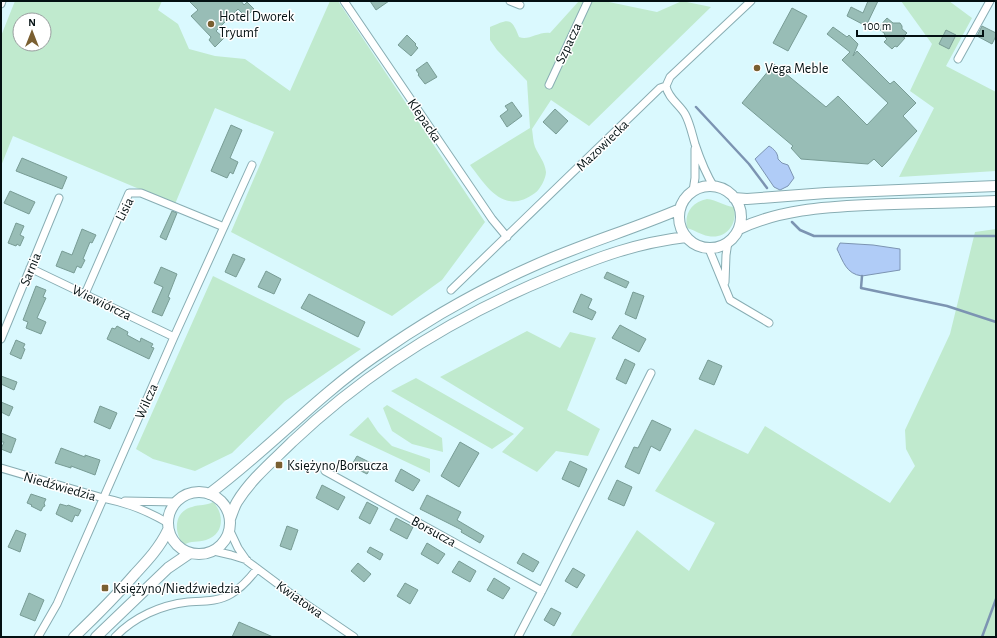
<svg xmlns="http://www.w3.org/2000/svg" width="997" height="638" viewBox="0 0 997 638" font-family="'Alegreya Sans',sans-serif">
<style>
.green{fill:#c0eace;fill-rule:evenodd}
.water{fill:#b0ccf7;stroke:#7c94b2}
.lines{fill:none;stroke-linecap:round;stroke-linejoin:round}
.stream{stroke:#7c94b2;stroke-width:2.5}
.building{fill:#98bdb6;stroke:#789c95}
.street-casing{stroke:#88adb3;stroke-width:9}
.secondary-casing{stroke:#88adb3;stroke-width:12}
.street{stroke:#fff;stroke-width:7}
.secondary{stroke:#fff;stroke-width:10}
.poi-dot{fill:#7a5f31;stroke:#fff;stroke-width:1.5}
.labels{text-anchor:middle;stroke-width:3;stroke-linejoin:round;paint-order:stroke}
.poi-label{font-size:14px;fill:#031012;stroke:#fff;text-anchor:start}
.street-label{font-size:14px;fill:#031012;stroke:#fff}
</style>
<rect width="100%" height="100%" fill="#daf9fe"/>
<!-- green -->
<path class="green" d="M15,1H162L158,10L178,24L189,49L215,56L245,59L290,91L330,1H338L485,222L442,280L392,316L231,232L274,132L215,108L175,204L13,136L1,166V36ZM20,20H44V44H20Z
M579,1H604L657,12L682,1L711,7L589,126L551,100L532,129C533,135 533,142 535,147C539,156 545,162 546,172C546,178 540,190 535,193C504,216 487,187 470,165L530,128L527,81L497,50L490,40V27C509,19 511,17 519,37C529,41 539,31 550,33Z
M901,1H949L972,18L946,66L996,92V171L899,177L934,108L910,91L932,44Z
M707,199C717,200 724,206 734,207C738,224 726,240 708,236C701,235 695,230 687,228C684,213 692,202 707,199Z
M996,229V637H570L637,530L689,571L715,523L655,491L695,429L748,454L765,426L890,503L915,466L906,449L905,430L950,334L975,232Z
M213,276L361,349L285,401L232,453L195,471L153,459L136,449Z
M527,331L560,348L570,332L596,338L567,410L600,429L588,456L556,451L537,472L502,452L524,428L440,377Z
M416,378L514,434L492,449L391,391Z
M387,405L442,438L443,452L412,444L392,431L383,408Z
M368,417L378,432L392,446L430,459V473L349,435Z
M213,502C225,514 224,535 206,540C198,543 191,540 184,545C173,533 174,511 192,507C200,504 206,506 213,502Z"/>
<!-- water -->
<path class="water" d="M769,146C774,149 778,153 778,159L782,163L788,165L794,178L788,186L780,190L774,187L755,159Z
M840,243L873,245L900,249V270L862,276C846,274 843,261 837,249Z"/>
<g class="lines">
<!-- stream -->
<path class="stream" d="M696,107L749,164L767,188
M792,222L800,230L814,236H996
M862,276L861,288L947,306L996,322
M982,637L996,599"/>
</g>
<!-- building -->
<path class="building" d="M189,1H241L244,5L247,2L254,9L246,17L238,9L216,31L224,38L215,47L209,40L211,37L191,16L198,10Z
M370,1H389L376,10Z
M868,1H878L866,26L847,16L851,7L863,13Z
M792,8L807,16L788,51L773,43Z
M887,18L893,23H900L902,26V29L907,33L903,37L905,38L897,47L895,46L892,49L884,42L887,39L884,36L885,34L878,28Z
M982,26L996,33V36L992,44L977,36Z
M833,27L847,37L849,35L858,44L853,56L857,51L890,84L894,81L916,103L903,116L917,131L882,167L874,159L868,164L801,159L791,148L793,146L742,103L774,64L826,107L838,96L867,125L888,103L842,60L850,52L827,34Z
M946,30L956,35L949,49L939,44Z
M407,35L416,44L415,45L418,48L411,56L398,45Z
M427,62L437,77L425,84L418,75L419,74L416,70Z
M512,102L522,116L507,127L500,116L508,110L505,106Z
M555,109L568,121L556,134L543,122Z
M231,125L242,130L230,158L238,162L233,174L230,172L227,178L211,171Z
M22,158L67,177L62,189L16,171Z
M10,191L35,202L29,214L4,203Z
M172,211L177,213L166,240L160,237Z
M16,223L24,226L20,235L24,237L20,246L17,244L16,246L8,243Z
M82,229L96,235L92,243L90,242L83,259L85,260L81,268L77,266L74,273L56,266L62,251L72,255Z
M233,254L245,259L236,277L225,272Z
M161,267L177,274L168,297L170,298L162,316L152,312L163,287L154,283Z
M266,271L281,279L274,294L258,287Z
M607,272L629,282L626,288L604,278Z
M36,286L46,290L43,297L46,298L37,318L46,322L41,334L26,328L28,322L23,320Z
M633,292L644,296L636,319L625,314Z
M309,294L365,322L358,337L301,308Z
M581,294L592,299L588,308L596,312L592,320L573,312Z
M620,325L646,339L639,352L612,338Z
M117,326L128,332L127,335L140,342L141,338L153,344L151,347L154,348L149,359L107,339L112,328L115,329Z
M16,340L25,344L23,348L25,349L21,359L10,354Z
M625,359L635,364L626,384L616,379Z
M708,360L722,366L714,385L699,379Z
M1,376L17,382L14,390L1,384Z
M1,402L13,407L9,416L1,412Z
M100,406L117,413L110,429L94,422Z
M652,420L671,429L660,451L651,446L639,474L625,467L634,447L638,448Z
M1,433L16,439L11,453L1,449L4,442H1Z
M460,442L479,453L459,487L441,476Z
M61,448L85,457V455L100,460L95,475L71,466V468L55,463Z
M357,456L373,464L367,474L351,466Z
M570,461L587,469L579,487L562,479Z
M401,469L420,480L413,491L395,481Z
M617,480L632,487L624,506L608,499Z
M322,485L345,497L338,510L316,498Z
M31,494L46,499L44,503L45,506L43,507L41,511L31,506L32,505L27,503Z
M427,495L461,512L457,520L484,536L480,543L461,532L462,530L420,509Z
M367,502L378,508L370,524L359,518Z
M60,504L67,506L68,505L81,510L78,516L75,515L72,522L56,514Z
M396,518L413,527L407,539L390,530Z
M287,526L298,530L291,550L280,546Z
M16,530L26,534L20,552L8,547Z
M427,543L445,554L438,564L421,554Z
M370,547L383,554L380,560L367,552Z
M523,553L539,562L533,572L517,563Z
M459,561L476,571L470,582L452,572Z
M358,563L371,574L364,582L351,571Z
M573,568L585,575L577,588L565,581Z
M494,578L510,588L503,599L487,590Z
M405,583L418,590L410,604L397,596Z
M29,593L44,600L35,621L20,615Z
M551,608L561,613L554,626L544,620Z
M239,622L273,637H232Z"/>
<g class="lines">
<!-- street casing -->
<g class="street-casing">
<path id="street" d="M344,1L492,219L507,237
M510,1L520,5
M1,4L2,1
M958,59L990,1
M549,85L588,1
M666,86C668,98 679,104 685,114C690,123 692,134 695,144C700,159 706,174 714,187
M693,191L695,178V149
M709,249L730,300L769,323
M30,268L174,337
M725,282L726,255L728,242
M451,290L660,88L666,86L670,77L751,1
M85,294L129,193H141L224,227
M1,339L59,198
M1,468L103,498C128,503 146,510 168,523
M325,471L542,591
M125,501L176,502
M230,531L238,548L247,561L294,596L354,637
M214,551L231,555L247,560
M38,637L57,604L174,337L252,165
M115,637C134,617 161,605 188,602C202,601 218,602 231,594C241,588 250,578 257,569
M518,637L542,591L651,373"/>
</g>
<!-- secondary casing -->
<g class="secondary-casing">
<path id="secondary" d="M679 217a31 31 0 1 1 62 0a31 31 0 1 1-62 0Z
M734,198L747,199L826,193L996,186
M739,229C779,210 823,207 867,205C910,203 953,203 996,201
M168 523a31 31 0 1 1 62 0a31 31 0 1 1-62 0Z
M209,494C267,451 315,398 374,357C422,323 477,291 531,267C579,245 631,230 680,209
M230,519C232,514 234,507 237,502C251,479 273,461 292,442C367,371 458,315 553,276C599,257 636,243 686,237
M74,637C95,617 116,596 135,574C148,560 160,547 168,530
M96,637L168,568L190,553"/>
</g>
<!-- street -->
<use href="#street" class="street"/>
<!-- secondary -->
<use href="#secondary" class="secondary"/>
</g>
<!-- markers -->
<g class="poi-dot">
<circle cx="211" cy="24" r="4"/>
<circle cx="757" cy="68" r="4"/>
<rect x="275" y="461" width="8" height="8" rx="2"/>
<rect x="101" y="584" width="8" height="8" rx="2"/>
</g>
<g class="labels">
<!-- poi labels -->
<g class="poi-label">
<text x="219" y="21">Hotel Dworek<tspan x="219" dy="16">Tryumf</tspan></text>
<text x="765" y="73">Vega Meble</text>
<text x="287" y="470">Księżyno/Borsucza</text>
<text x="113" y="593">Księżyno/Niedźwiedzia</text>
</g>
<!-- street labels -->
<g class="street-label">
<text transform="translate(568 43) rotate(-65)" y="5">Szpacza</text>
<text transform="translate(425 120) rotate(56)" y="5">Klepacka</text>
<text transform="translate(602 145) rotate(-44)" y="5">Mazowiecka</text>
<text transform="translate(124 209) rotate(-63)" y="5">Lisia</text>
<text transform="translate(30 269) rotate(-68)" y="5">Sarnia</text>
<text transform="translate(102 302) rotate(26)" y="5">Wiewiórcza</text>
<text transform="translate(146 401) rotate(-66)" y="5">Wilcza</text>
<text transform="translate(60 486) rotate(16)" y="5">Niedźwiedzia</text>
<text transform="translate(434 531) rotate(29)" y="5">Borsucza</text>
<text transform="translate(300 599) rotate(35)" y="5">Kwiatowa</text>
</g>
</g>
<!-- border -->
<rect width="997" height="638" fill="none" stroke="#031012" stroke-width="4"/>
<!-- north arrow -->
<g transform="translate(32 32)"><circle r="19" fill="#ffffff" stroke="#9a9fa0"/>
<path d="M0-3L7 15L0 10L-7 15Z" fill="#7a5f31"/>
<text y="-6" font-size="11" font-weight="bold" text-anchor="middle" fill="#031012">N</text>
</g>
<!-- scale -->
<path d="M857 30v6h126v-6" fill="none" stroke="#031012" stroke-width="2"/>
<text x="863" y="30" font-size="12" fill="#031012" stroke="#ffffff" stroke-width="3" paint-order="stroke">100 m</text>
</svg>
